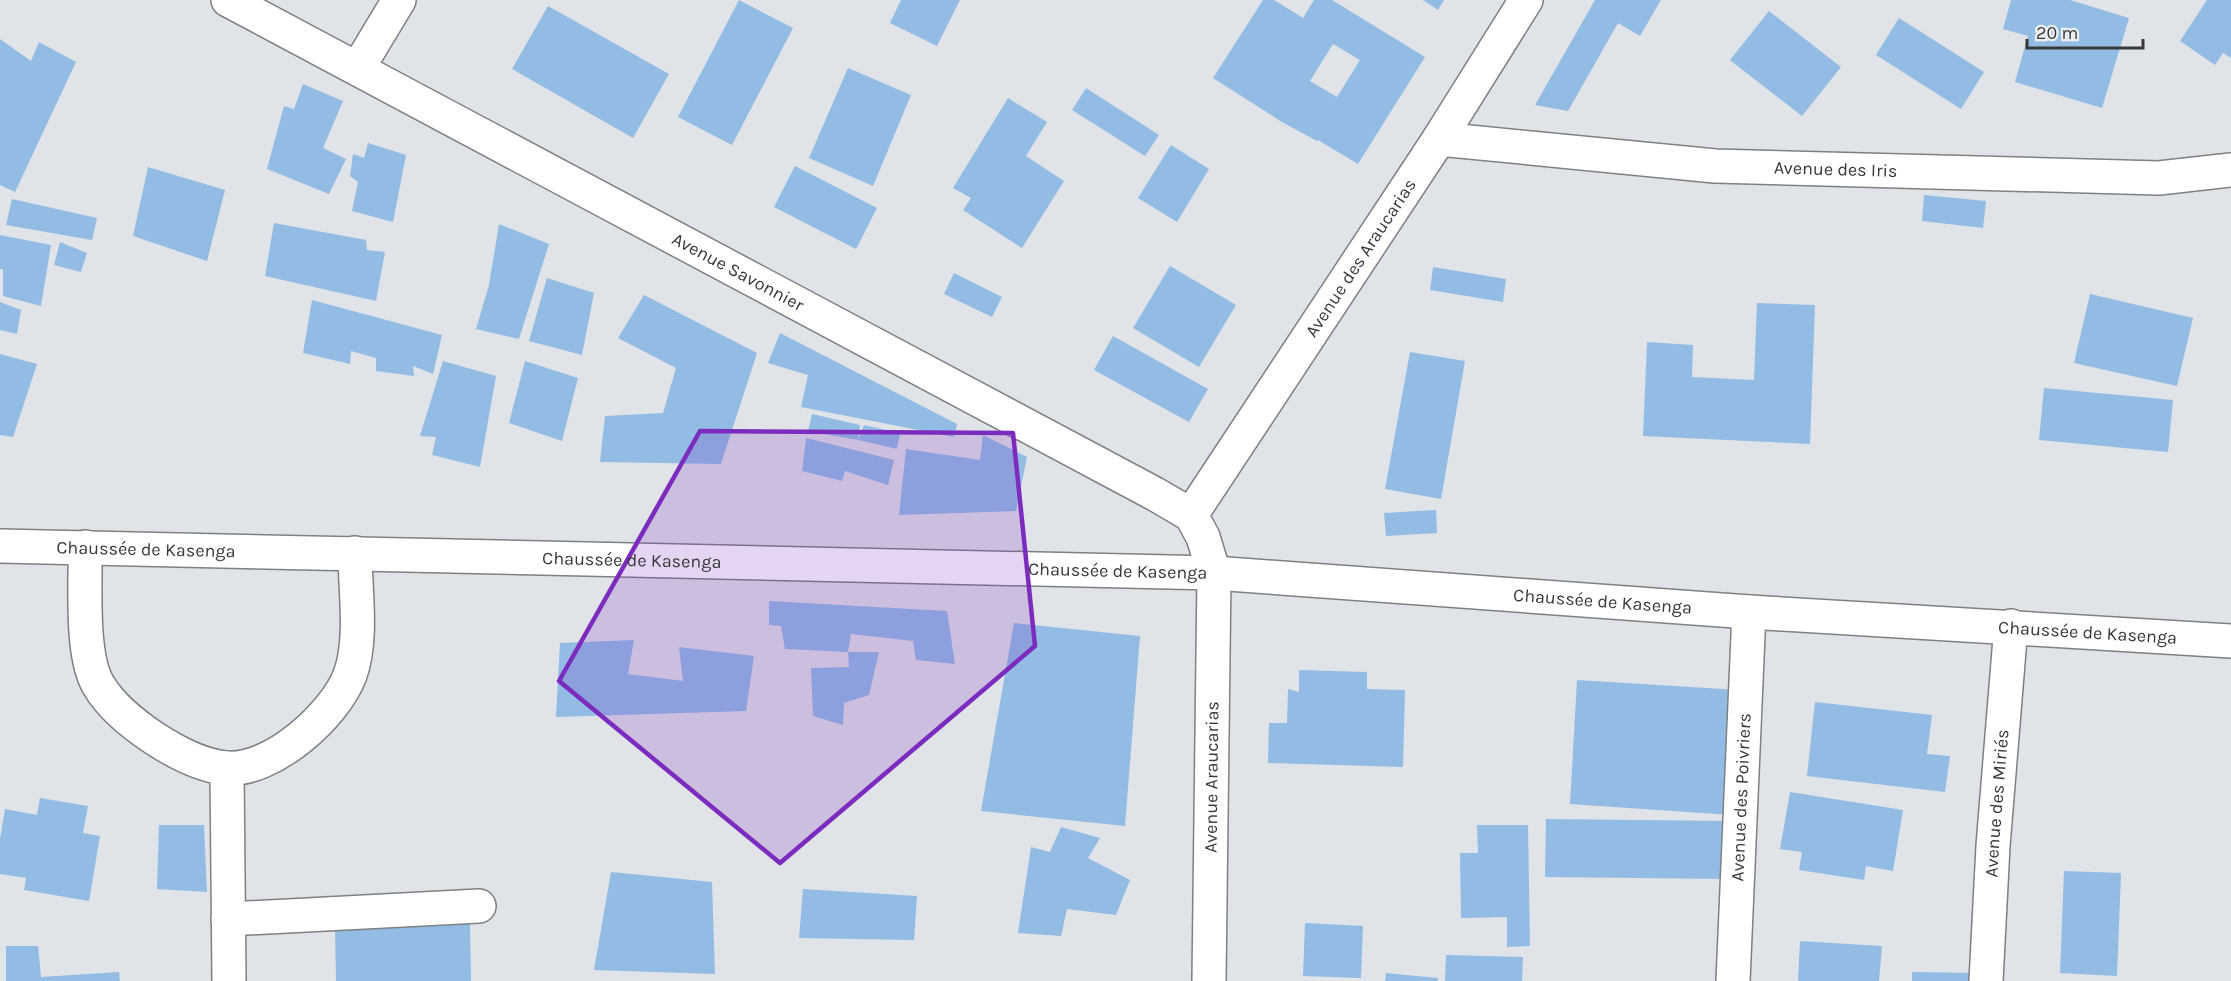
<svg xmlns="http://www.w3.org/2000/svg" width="2231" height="981" viewBox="0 0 2231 981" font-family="Karla,sans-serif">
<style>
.building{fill:#92bce4;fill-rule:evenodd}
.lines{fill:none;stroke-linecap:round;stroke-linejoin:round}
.minor-casing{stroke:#7d8184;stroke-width:36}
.tertiary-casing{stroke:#7d8184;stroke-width:36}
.secondary-casing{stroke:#7d8184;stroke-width:36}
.minor{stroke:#fff;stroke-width:33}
.tertiary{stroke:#fff;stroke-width:33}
.secondary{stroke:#fff;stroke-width:33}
.marked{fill:#7b2cbf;fill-opacity:0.2;stroke:#7b2cbf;stroke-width:4.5;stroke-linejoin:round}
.labels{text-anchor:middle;stroke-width:5;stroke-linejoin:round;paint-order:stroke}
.street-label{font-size:18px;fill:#363839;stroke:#edf1f4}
</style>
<rect width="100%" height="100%" fill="#e0e3e7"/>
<!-- building -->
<path class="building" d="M739,0L793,28L732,145L678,117Z
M901,0H960L937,46L890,23Z
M1263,0H1274L1303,18L1314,0H1332L1425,57L1358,164L1318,140L1317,141L1282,122L1213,78ZM1333,44L1360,60L1337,97L1310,81Z
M1423,0H1444L1438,10Z
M1595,0H1661L1640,36L1618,23L1568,111L1535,105Z
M2011,0H2070L2129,18L2102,108L2015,82L2028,36L2003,29Z
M2207,0H2231V58L2223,53L2215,65L2180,41Z
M548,6L669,74L633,138L512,69Z
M1769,11L1841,67L1802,116L1730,60Z
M1899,18L1984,72L1961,109L1876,55Z
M0,39L31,61L39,42L76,62L15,192L0,185Z
M848,68L911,95L873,186L809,158Z
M303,84L343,101L323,148L346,159L329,194L267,169L284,106L294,109Z
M1086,88L1159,135L1145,156L1072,110Z
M1008,98L1047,122L1026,156L1064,181L1022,248L963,210L971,198L953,188Z
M368,143L406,155L393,222L352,211L358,182L350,176L353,154L364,158Z
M1171,145L1209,169L1177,222L1138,198Z
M795,166L877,208L856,249L774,207Z
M148,167L225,190L207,261L133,236Z
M1924,195L1986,201L1983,228L1922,221Z
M12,199L97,218L92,240L6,225Z
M274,223L366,240L367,250L385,252L376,301L265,276Z
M499,224L549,244L519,339L476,329L489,285Z
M0,235L51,245L41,306L3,296V269H0Z
M60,242L87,253L81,272L54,265Z
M1170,266L1236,305L1199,367L1133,328Z
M1433,267L1506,279L1503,302L1430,290Z
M954,273L1002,297L992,317L944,294Z
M547,278L594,293L582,355L529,341Z
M2090,294L2193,318L2177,386L2074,363Z
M644,295L757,353L721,464L600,462L605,416L663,413L676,368L618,338Z
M312,300L442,335L433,374L413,366L414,376L376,371V358L351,351L350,364L303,353Z
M0,302L21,310L17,334L0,330Z
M1757,303L1815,305L1810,444L1643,436L1647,342L1693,345L1692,377L1754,380Z
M780,333L957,424L954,437L801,407L808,375L768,363Z
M1113,336L1208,389L1189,422L1094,370Z
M1410,352L1465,361L1441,499L1385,489Z
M0,354L37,364L13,437L0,435Z
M443,361L496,376L480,467L432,455L436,437L420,436Z
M525,361L578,378L562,441L509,423Z
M2044,388L2173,400L2168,452L2039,440Z
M812,414L860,425L858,440L808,431Z
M864,425L900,433L897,449L858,440Z
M983,435L1027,457L1016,511L899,515L906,449L980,460Z
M806,438L894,460L888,485L845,471L842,481L802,471Z
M1436,510L1437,533L1386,536L1384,513Z
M769,601L947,611L955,664L916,660L913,641L851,634L848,652L785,649L781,626L769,625Z
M1014,623L1140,636L1125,826L981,811Z
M634,640L628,674L683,681L679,647L754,656L746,711L556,717L560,643Z
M848,652H879L869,695L844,703L843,725L813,716L811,668L849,667Z
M1299,670L1367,672V689L1405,690L1403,767L1268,763L1269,723H1287L1288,689L1299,692Z
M1577,680L1739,690L1731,815L1570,804Z
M1815,702L1932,715L1927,754L1950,756L1945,792L1807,776Z
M1790,792L1903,810L1893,871L1866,866L1864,880L1799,870L1802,852L1780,849Z
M40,798L88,806L83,833L100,836L89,901L24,890L26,878L0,874V839L5,809L37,815Z
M1546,819L1729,821L1728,879L1545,877Z
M159,825H204L207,892L157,889Z
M1477,825H1528L1530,946L1507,947V917L1461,918L1460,853H1478Z
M1061,827L1100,838L1088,858L1130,880L1116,915L1067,909L1061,936L1018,933L1031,847L1050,852Z
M2064,871L2121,873L2117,976L2060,973Z
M611,872L712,882L715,974L594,970Z
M803,889L917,896L914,940L799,938Z
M1305,923L1363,926L1361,978L1303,976Z
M470,924L471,981H336L335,926Z
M1800,941L1882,946L1879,981H1798Z
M6,946H38L41,977L119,972L120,981H6Z
M1446,955L1523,957L1522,981H1445Z
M1912,972L1978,973V981H1912Z
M1386,973L1438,978V981H1385Z"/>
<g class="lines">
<!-- minor casing -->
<g class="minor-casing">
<g id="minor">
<path d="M358,68L399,0"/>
<path id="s1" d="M1439,139L1715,166L2159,178L2231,170"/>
<path d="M85,547C86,583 80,656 99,686C120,721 185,764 225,768C271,773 335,715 350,675C363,639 355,590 355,553"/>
<path d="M227,768L229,981"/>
<path d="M228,919L479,906"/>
<path id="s2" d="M1209,981L1214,573"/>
<path id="s3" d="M1733,981L1749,612"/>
<path id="s4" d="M1986,981L1993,846L2011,626"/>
</g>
</g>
<!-- tertiary casing -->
<g class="tertiary-casing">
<g id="tertiary">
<path id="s5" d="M228,0L1155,494L1191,515L1203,537L1214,573"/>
<path id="s6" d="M1191,515L1439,139L1526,0"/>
</g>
</g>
<!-- secondary casing -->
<g class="secondary-casing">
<g id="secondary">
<path id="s7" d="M0,546L1214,573L1749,612L2231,641"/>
</g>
</g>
<!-- minor -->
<use href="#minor" class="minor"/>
<!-- tertiary -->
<use href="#tertiary" class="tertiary"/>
<!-- secondary -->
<use href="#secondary" class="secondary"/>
</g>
<!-- marked area -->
<path class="marked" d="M700,431L1013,433L1035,646L780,863L559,681Z"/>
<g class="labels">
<!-- street labels -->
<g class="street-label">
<text dy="6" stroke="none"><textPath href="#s1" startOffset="398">Avenue des Iris</textPath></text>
<text dy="6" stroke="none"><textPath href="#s6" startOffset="308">Avenue des Araucarias</textPath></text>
<text dy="6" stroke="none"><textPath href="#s5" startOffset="578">Avenue Savonnier</textPath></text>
<text dy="6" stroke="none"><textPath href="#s7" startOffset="146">Chaussée de Kasenga</textPath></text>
<text dy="6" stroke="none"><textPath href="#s7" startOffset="632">Chaussée de Kasenga</textPath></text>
<text dy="6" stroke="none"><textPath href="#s7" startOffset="1118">Chaussée de Kasenga</textPath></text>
<text dy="6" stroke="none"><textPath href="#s7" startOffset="1604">Chaussée de Kasenga</textPath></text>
<text dy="6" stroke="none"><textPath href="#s7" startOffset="2090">Chaussée de Kasenga</textPath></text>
<text dy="6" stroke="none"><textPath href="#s2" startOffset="204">Avenue Araucarias</textPath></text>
<text dy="6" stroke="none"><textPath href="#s3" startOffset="184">Avenue des Poivriers</textPath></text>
<text dy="6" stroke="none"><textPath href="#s4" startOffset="178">Avenue des Miriés</textPath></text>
</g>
</g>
<!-- scale -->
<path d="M2027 39v9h116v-9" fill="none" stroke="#363839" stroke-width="3"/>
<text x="2036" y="39" font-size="18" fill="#363839" stroke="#edf1f4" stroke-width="4.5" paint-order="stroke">20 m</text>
</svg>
